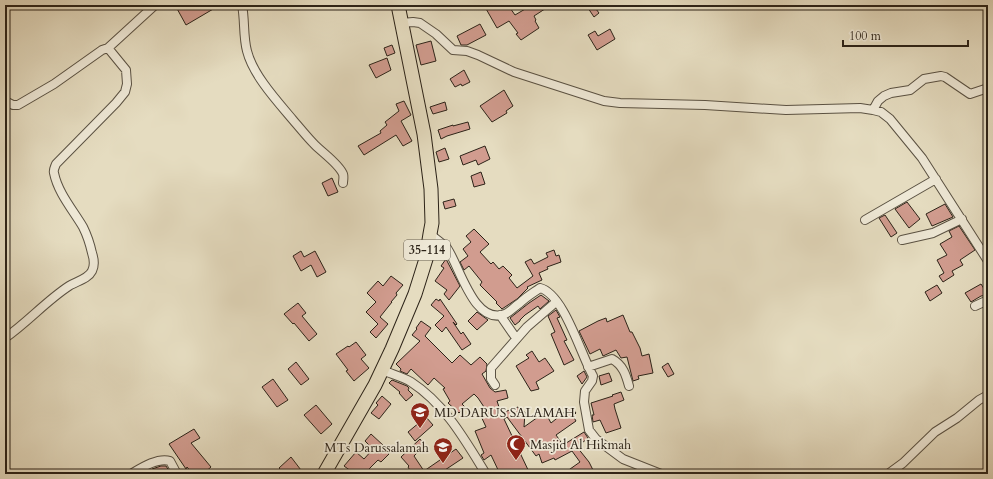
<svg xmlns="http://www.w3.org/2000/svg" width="993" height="479" viewBox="0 0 993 479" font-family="Cardo,serif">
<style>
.building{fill:#d19c8f;stroke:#2c2318}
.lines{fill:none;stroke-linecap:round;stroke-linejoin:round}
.minor-casing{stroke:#5a5142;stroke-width:10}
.primary-casing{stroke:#2c2318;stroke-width:15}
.minor{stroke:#eee8d6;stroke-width:8}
.primary{stroke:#e5dcc0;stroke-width:13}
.labels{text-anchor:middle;stroke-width:3.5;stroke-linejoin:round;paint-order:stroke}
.shield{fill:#eee8d6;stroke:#665e51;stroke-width:1}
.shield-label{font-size:12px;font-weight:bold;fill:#2c2318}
.poi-label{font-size:13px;fill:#2c2318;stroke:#eee8d6;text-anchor:start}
</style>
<rect width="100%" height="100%" fill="#e5dcc0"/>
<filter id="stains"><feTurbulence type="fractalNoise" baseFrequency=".005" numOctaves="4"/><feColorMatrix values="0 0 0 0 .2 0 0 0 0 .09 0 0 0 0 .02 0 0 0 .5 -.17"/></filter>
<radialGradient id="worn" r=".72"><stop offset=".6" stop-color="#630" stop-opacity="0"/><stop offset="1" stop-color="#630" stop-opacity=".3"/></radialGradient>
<!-- building -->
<path class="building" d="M175,5H220L186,25Z
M488,5H508L515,15L532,5H551L534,16L536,20L535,21L539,28L521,40L516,34L518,33L509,21L497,28L485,7Z
M593,5L599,13L594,17L588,8Z
M480,24L486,35L467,45H461L457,36Z
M610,29L615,39L597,50L588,35L595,31L598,36Z
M431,41L436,61L421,65L416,45Z
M392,45L395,53L387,56L384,48Z
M387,58L391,70L376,78L369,65Z
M464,70L470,82L462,86L461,84L455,87L450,79Z
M504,90L513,106L506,111L507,113L492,122L480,106Z
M404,101L411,115L401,121L412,141L403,146L396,135L364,155L358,146L381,133L380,131L387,125L385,122L399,111L396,104Z
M445,102L447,110L433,114L430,107Z
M468,122L470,129L447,136L441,139L438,130L453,125V126Z
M485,146L490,159L478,165L476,160L463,165L460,156Z
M445,148L449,159L439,162L436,152Z
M481,172L485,184L474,187L471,176Z
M332,178L338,192L328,196L322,183Z
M454,199L456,206L445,209L443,202Z
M907,202L920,219L909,228L895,209Z
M945,204L953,217L932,226L926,214Z
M885,215L897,233L891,237L879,218Z
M959,226L975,250L960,260L963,265L952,271L954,275L943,282L939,276L944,273L937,260L947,255L940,244L952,237L949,231Z
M474,229L489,244L480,252L491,264L493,262L499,269L503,266L512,275L509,278L517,288L533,276L525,262L531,259L534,264L548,257L546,253L554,250L556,256L559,255L561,262L547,267L548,269L539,273L542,280L527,287L528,288L517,299L502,309L496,303L497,302L480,285L482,282L469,266L464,270L460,262L468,256L463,249L471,242L466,236Z
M301,251L304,257L315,251L326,272L317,277L311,265L301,271L293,256Z
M446,259L460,286L449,300L444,294L447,290L435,281L444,268L441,266Z
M391,276L403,285L396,293L397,295L391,302H392L380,317L388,324L376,338L370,332L378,324L366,312L376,302L367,293L378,281L383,286Z
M981,284L988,295L981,296L971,302L965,293Z
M937,285L942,293L930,301L925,292Z
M541,295L549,301L540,309L538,306L525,315L520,320V321L515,325L510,318L529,303Z
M436,299L439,301L440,299L457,324L456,325L453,322L461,334L463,332L471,344L462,350L446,327L442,332L435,325L444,316L431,305Z
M298,303L306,313L302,316L317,334L309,341L294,323L293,324L284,314Z
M556,310L560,317L557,318L567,340L564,341L574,360L564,365L551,334L555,332L548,316Z
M477,312L488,320L477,330L468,321Z
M623,315L630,332H632L640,348L642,356L649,354L653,373L638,376L639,379L633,381L627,357L621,358L616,350L603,356L600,349L590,354L579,331L598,321L606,318L607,322Z
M421,321L431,328L425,336L452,363L460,355L471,365L480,357L487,364L486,371L482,374L490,388L495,392L506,390L508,398L497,401L501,413L504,412L502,411H507L518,407L520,410L517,412H525L524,427L545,412L551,423L571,407L576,413L573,416L576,421L556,435L563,445L584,432L588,438L577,447L589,462L595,474H563L580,462L572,451L555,460L554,458L542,463L539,454L536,456L507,417L504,419L530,474H500L491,455L484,460L481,455L484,453L475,431L486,427L480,414L486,410L478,398L474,394L462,404L465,407L459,413L448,403L450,401L443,389L445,388L434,378L428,385L411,369L407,374L400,371L401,369L396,364L420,341L412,335L417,329L416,328Z
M356,342L366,355L361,359L369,368L354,381L346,371L348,370L336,354L348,346L349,347Z
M532,351L539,362L545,358L554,371L536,382L539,389L531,391L516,366L529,358L526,355Z
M296,362L309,379L301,385L288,369Z
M668,363L674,374L668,377L662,367Z
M584,371L587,377L582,384L577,376Z
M609,373L612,381L601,385L599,376Z
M273,379L288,400L277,407L262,387Z
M392,380L407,386L409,388L408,390L413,395L406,401L399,393L400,392L389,383Z
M621,392L624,400L614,404L615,409L621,428L606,433L600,420L593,422L592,415H594L591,403L613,396L612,395Z
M382,396L391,404L379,419L371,413L378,405L376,403Z
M316,405L332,424L321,434L304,415Z
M426,417L433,425L415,441L408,432Z
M194,429L200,438L191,443L211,467L203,474H193L187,467L186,469L169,444Z
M371,434L384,446L383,448L389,454L381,462L378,460L365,473L361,469L357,474H355L344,466L356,452L364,459L373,449L365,441Z
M420,439L425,445L414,456L424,471L456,449L463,458L439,474H412L408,467L409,466L401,457Z
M291,457L304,474H285L279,468Z
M161,466H166L171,474H154L152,469Z"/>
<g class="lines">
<!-- minor casing -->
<g class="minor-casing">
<path id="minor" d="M242,5C245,20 243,36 247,51C253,75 277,101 293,120C300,128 307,137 315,145C323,153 339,164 343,174C344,177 343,181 343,183
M402,23L413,22L420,23L436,34L453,50L467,51L478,55L514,72L604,101L620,103L705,105L786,110L860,108L873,110L881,112L890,119L922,158L988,261
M7,102L13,105H18L54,84L102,50L108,48
M873,110L878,101L884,96L891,93L910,90L924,79L941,76L945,77L970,94L988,88
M865,220L936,179
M430,234C436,239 442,243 447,248C460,267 474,326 505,314C510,312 515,306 520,303C526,297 533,293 540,288C564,294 581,355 593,376L592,381L585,391L584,402L589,430L596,439L623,459L661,474
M902,240L933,233L962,219
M975,306L988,300
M500,315L516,338
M5,338C28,322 46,301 69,286C77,281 88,279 92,271C95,265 94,259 92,253C90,244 87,235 83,227C73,210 58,193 54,173C53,170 55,167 56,164L116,103L125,92L127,84L126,70L108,48L155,5
M588,367L612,359C623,365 626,375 629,386
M382,370C391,374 403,377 411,382C445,404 465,440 486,474
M495,385L491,379V368L527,327L556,302
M131,474C141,468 158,457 170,461L177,474
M888,474L903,463L935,432L957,418L979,400L988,395"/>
</g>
<!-- primary casing -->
<g class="primary-casing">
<path id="primary" d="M324,474L375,385L392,349L415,294L426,259L430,234L432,223L431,189L424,134L398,5"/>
</g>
<!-- minor -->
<use href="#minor" class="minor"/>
<!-- primary -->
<use href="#primary" class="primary"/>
</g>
<!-- icons -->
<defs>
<g id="school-pin" transform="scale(1)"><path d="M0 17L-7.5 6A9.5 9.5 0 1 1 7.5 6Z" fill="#8f2418" stroke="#eee8d6"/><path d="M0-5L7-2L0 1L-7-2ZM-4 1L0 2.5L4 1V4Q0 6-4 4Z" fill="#fff"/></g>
<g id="mosque-pin" transform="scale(1)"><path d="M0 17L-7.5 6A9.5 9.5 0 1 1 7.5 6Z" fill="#8f2418" stroke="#eee8d6"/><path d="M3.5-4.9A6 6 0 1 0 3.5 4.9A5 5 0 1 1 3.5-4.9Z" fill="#fff"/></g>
</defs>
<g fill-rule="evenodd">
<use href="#school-pin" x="420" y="412"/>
<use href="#mosque-pin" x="516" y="444"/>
<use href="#school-pin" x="443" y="447"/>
</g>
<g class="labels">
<!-- shield labels -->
<rect class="shield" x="404" y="240" width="46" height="20" rx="3"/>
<g class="shield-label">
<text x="427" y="254">35-114</text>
</g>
<!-- poi labels -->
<g class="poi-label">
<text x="434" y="417">MD DARUS SALAMAH</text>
<text x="530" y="449">Masjid Al Hikmah</text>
<text x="429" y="452" text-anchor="end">MTs Darussalamah</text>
</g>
</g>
<!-- margin -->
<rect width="993" height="479" fill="none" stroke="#e5dcc0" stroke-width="20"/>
<rect x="6" y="6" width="981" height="467" fill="none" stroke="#2c2318" stroke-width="2"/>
<rect x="10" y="10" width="973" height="459" fill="none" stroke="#2c2318"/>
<!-- scale -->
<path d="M843 40v6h125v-6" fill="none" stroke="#2c2318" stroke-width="2"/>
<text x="849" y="40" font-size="12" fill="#2c2318" stroke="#eee8d6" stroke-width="3" paint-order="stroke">100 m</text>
<rect width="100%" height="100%" filter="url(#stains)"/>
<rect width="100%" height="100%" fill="url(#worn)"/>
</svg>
